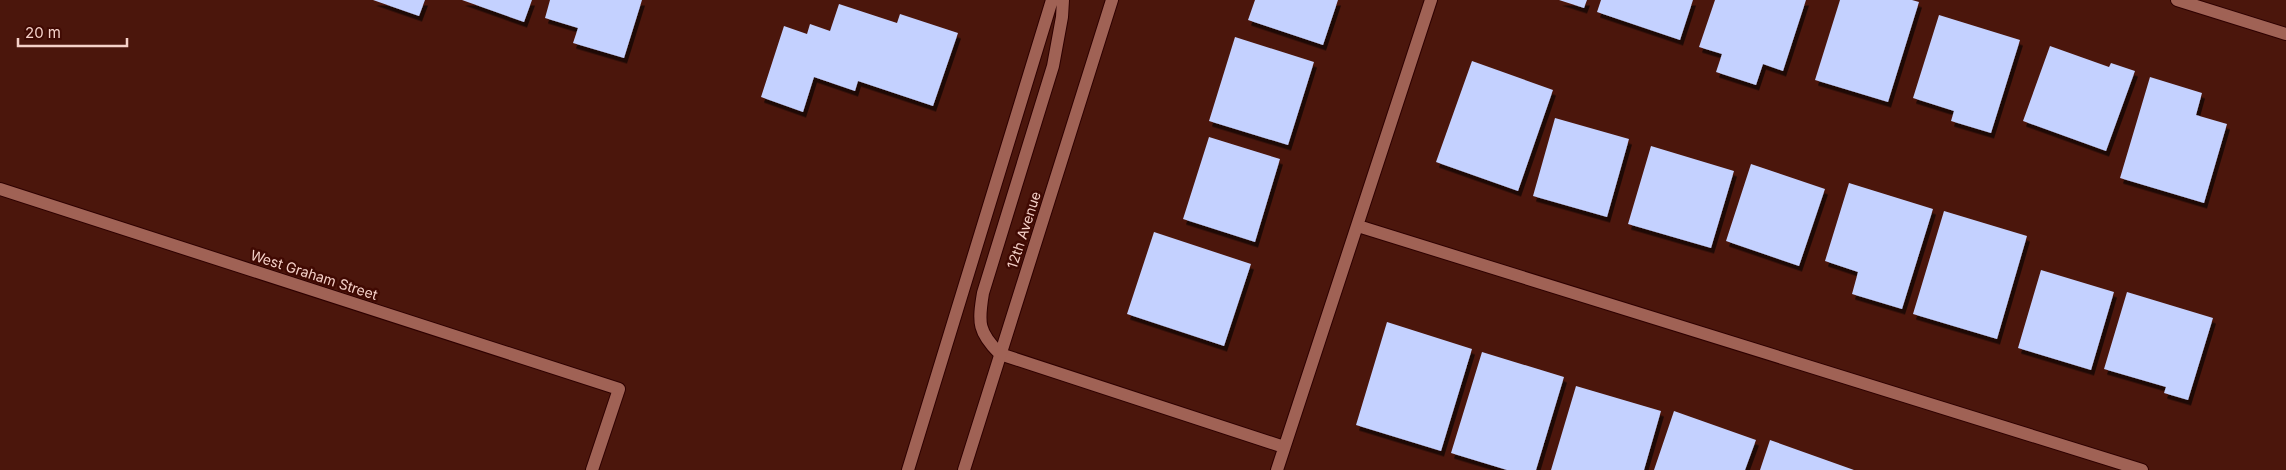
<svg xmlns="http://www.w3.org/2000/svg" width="2286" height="470" viewBox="0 0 2286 470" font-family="Inter,sans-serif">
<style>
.building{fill:#c4d1ff;filter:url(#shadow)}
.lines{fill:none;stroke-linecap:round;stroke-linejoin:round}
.minor-casing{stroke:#2e0000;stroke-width:14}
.tertiary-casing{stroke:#2e0000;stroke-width:14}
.minor{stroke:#a06255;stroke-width:12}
.tertiary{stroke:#a06255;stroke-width:12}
.labels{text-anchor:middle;stroke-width:5;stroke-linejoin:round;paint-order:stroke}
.street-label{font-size:14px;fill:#f5d1c9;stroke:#400a03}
</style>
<defs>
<filter id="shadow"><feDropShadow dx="3" dy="5.5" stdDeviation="0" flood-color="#0009"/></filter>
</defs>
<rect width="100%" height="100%" fill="#4b160c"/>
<!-- building -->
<path class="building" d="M373,0H425L419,16Z
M462,0H532L524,22Z
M550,0H642L624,58L573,43L578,28L545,18Z
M1255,0H1338L1323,45L1248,20Z
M1559,0H1587L1584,8Z
M1601,0H1693L1680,40L1597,12Z
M1715,0H1806L1783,71L1763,64L1756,85L1716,72L1722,54L1699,47Z
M1840,0H1912L1919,2L1888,102L1815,80Z
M839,4L897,23L900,14L958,33L933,106L858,81L855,91L814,77L803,112L761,97L784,26L807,34L810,24L830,31Z
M1939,15L2020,40L1991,133L1951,121L1954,111L1913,98Z
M1235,37L1314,62L1288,145L1209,121Z
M2050,46L2109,67L2111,63L2135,71L2106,151L2023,121Z
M1472,61L1553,90L1518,191L1436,162Z
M2150,77L2202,93L2196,115L2227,124L2204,203L2120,178Z
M1555,118L1629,139L1607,217L1533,196Z
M1209,137L1280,159L1255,242L1183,219Z
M1651,146L1734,171L1711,248L1628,224Z
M1751,164L1825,189L1799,266L1726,241Z
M1849,183L1933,209L1902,309L1852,294L1858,272L1825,261Z
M1944,211L2027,236L1997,339L1913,314Z
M1154,232L1251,264L1224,346L1127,314Z
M2041,270L2114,292L2091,370L2018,348Z
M2127,292L2213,318L2188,400L2164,393L2166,387L2104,369Z
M1387,322L1472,349L1441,451L1356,425Z
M1482,352L1564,377L1536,470H1507L1451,453Z
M1576,386L1661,411L1644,470H1551Z
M1674,411L1756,440L1745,470H1654Z
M1770,440L1854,470H1760Z"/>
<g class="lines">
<!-- minor casing -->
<g class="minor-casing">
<path id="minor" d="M2177,0L2286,34
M0,189L619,389L592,470
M1358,226L2142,470
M1000,354L1284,447
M1277,470L1431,0"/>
</g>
<!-- tertiary casing -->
<g class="tertiary-casing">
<path id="tertiary" d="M1000,354C978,332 978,323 983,293L1053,66L1062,17L1063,0
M908,470L1052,0
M964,470L1112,0"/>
</g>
<!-- minor -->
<use href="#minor" class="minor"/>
<!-- tertiary -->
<use href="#tertiary" class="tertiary"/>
</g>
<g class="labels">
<!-- street labels -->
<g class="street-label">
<text transform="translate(1024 230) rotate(-72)" y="5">12th Avenue</text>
<text transform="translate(314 275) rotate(18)" y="5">West Graham Street</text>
</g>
</g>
<!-- scale -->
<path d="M18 38v8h109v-8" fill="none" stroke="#f5d1c9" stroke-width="2.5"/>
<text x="25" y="38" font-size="15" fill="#f5d1c9" stroke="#400a03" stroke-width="4" paint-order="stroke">20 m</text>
</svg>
